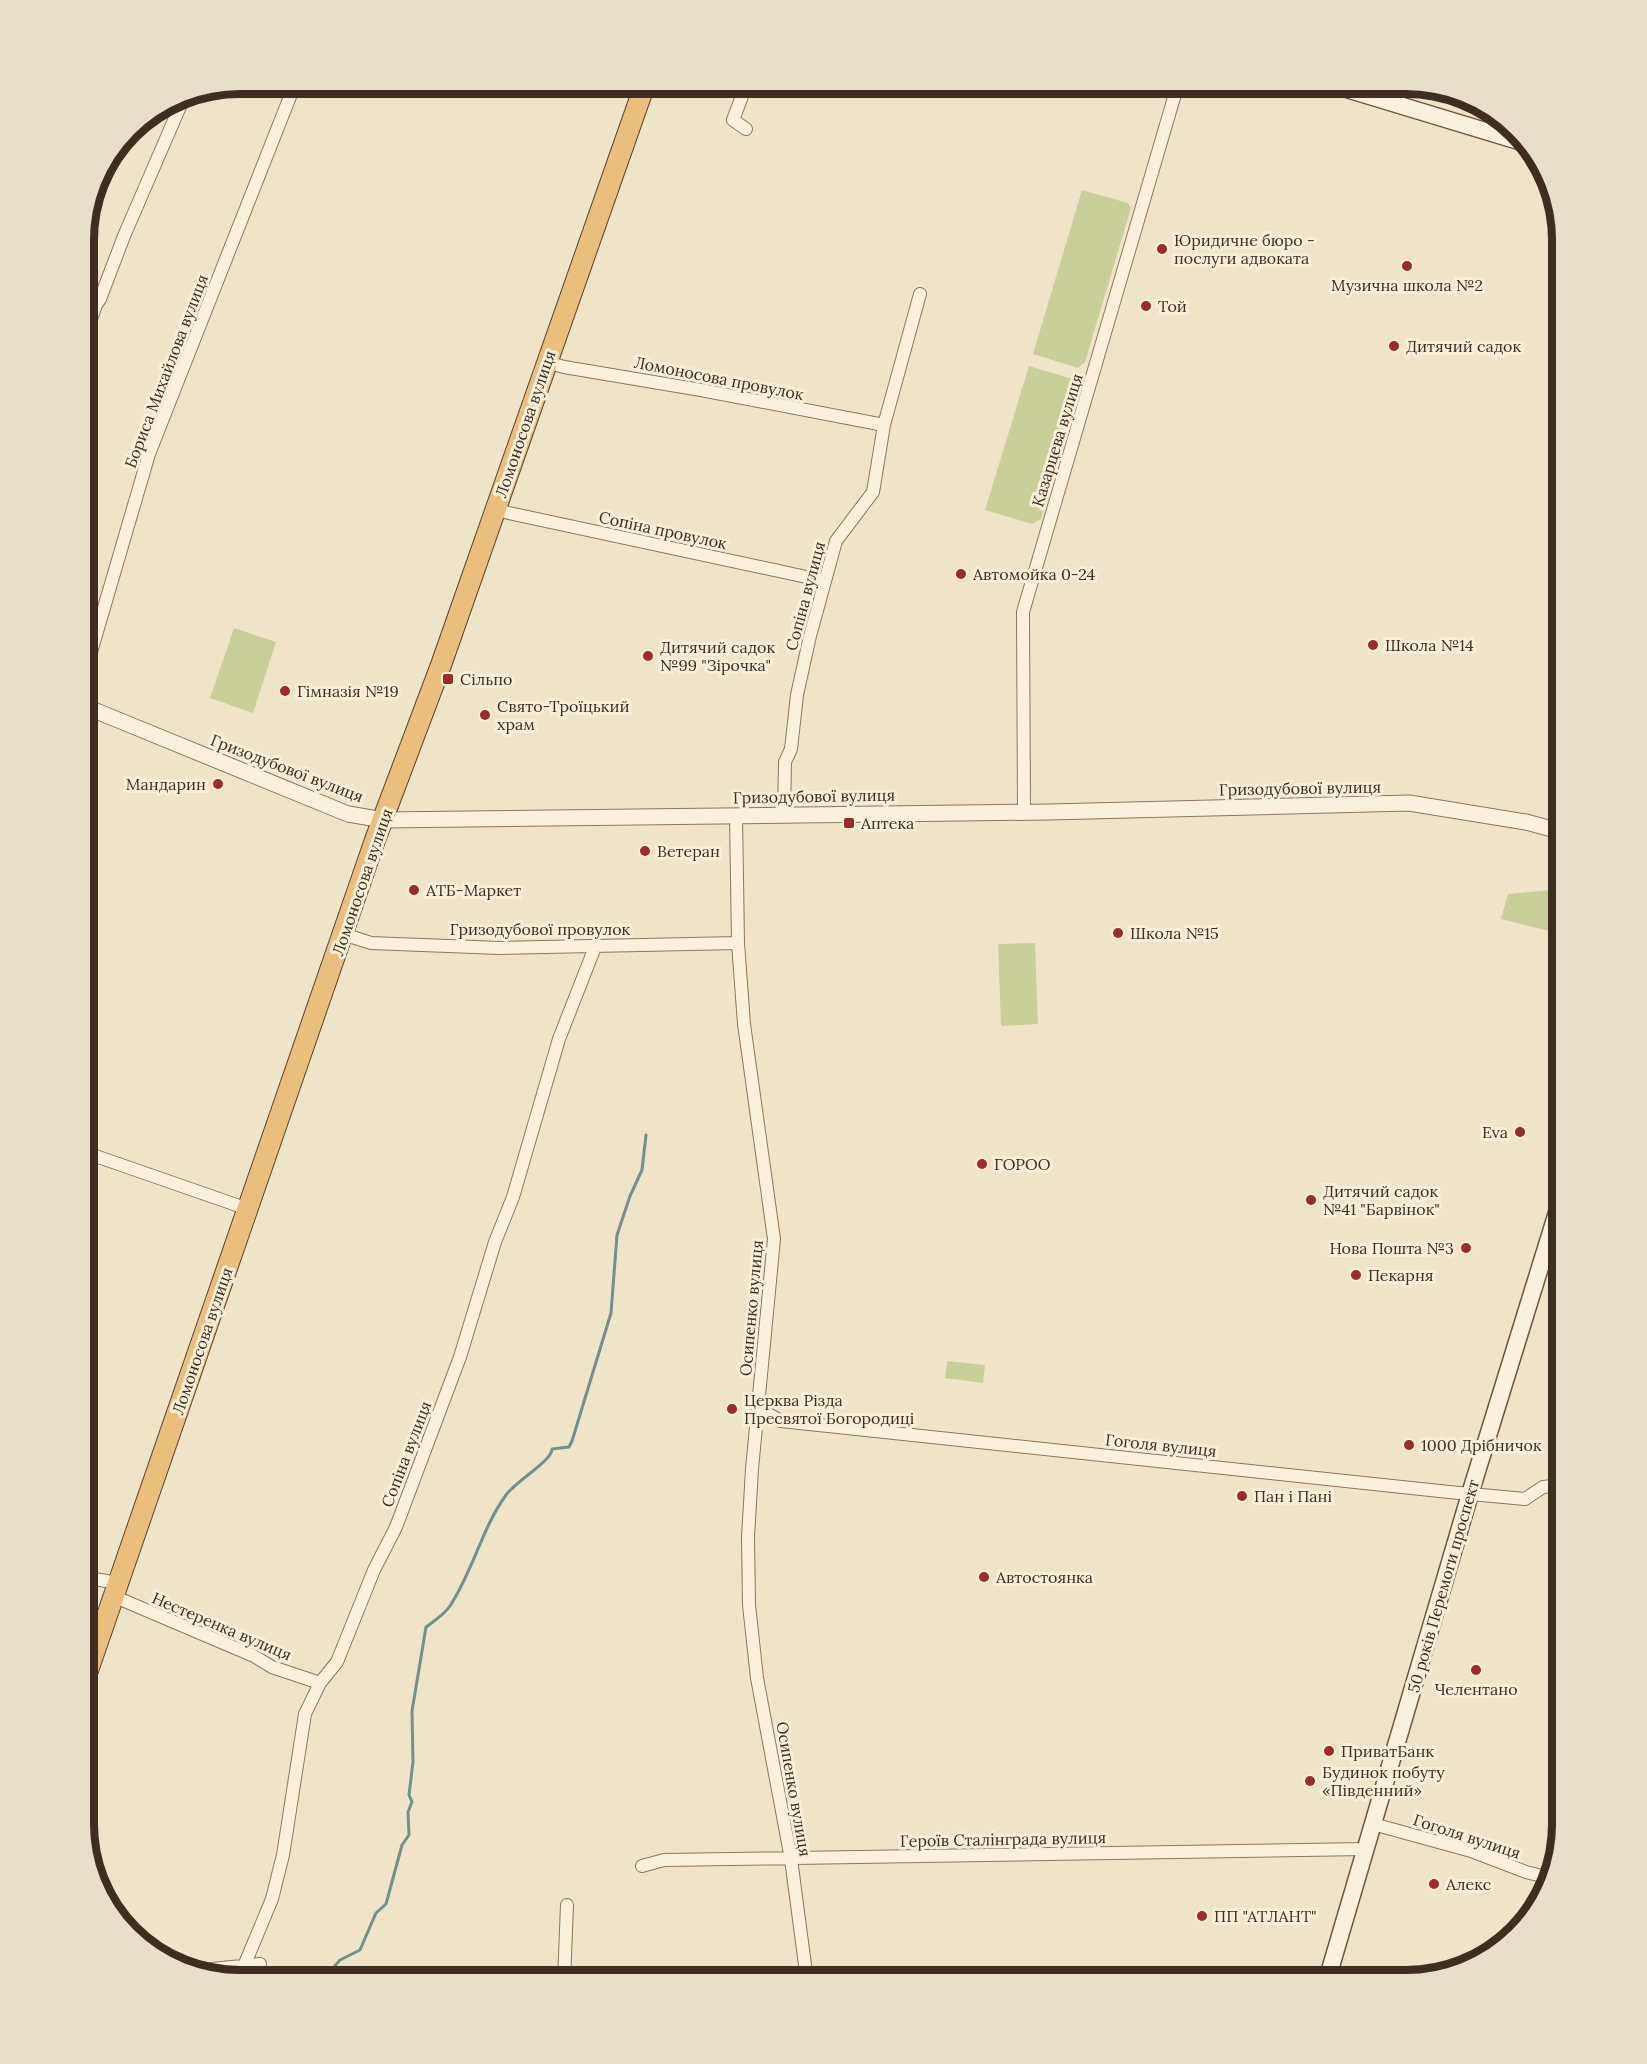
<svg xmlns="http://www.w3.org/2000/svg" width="1647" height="2064" viewBox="0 0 1647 2064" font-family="Lora,serif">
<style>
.green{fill:#c9cf9b}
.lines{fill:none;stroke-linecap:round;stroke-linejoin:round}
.stream{stroke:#6f938a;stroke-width:3}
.minor-casing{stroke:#8d765c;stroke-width:14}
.tertiary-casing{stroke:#8d765c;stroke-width:17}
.secondary-casing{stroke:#6f573f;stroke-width:19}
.trunk-casing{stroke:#5b4430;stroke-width:22}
.minor{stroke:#faf1dc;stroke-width:12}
.tertiary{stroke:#faf1dc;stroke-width:15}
.secondary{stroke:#faf1dc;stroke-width:16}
.trunk{stroke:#eabe7c;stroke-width:20}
.poi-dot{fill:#9e2a2b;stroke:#f7eed8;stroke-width:2}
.labels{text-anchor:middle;stroke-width:6;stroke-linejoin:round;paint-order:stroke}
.poi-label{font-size:16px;fill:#3d2e20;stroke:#f7eed8;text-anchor:start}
.street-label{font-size:16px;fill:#3d2e20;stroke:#f7eed8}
.rim{fill:none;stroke:#3d2e20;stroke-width:8}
</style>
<rect width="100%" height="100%" fill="#f0e4c8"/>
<!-- green -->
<path class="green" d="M1082,190L1128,203L1131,208L1085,362L1078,368L1033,354Z
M1029,366L1076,380L1079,386L1041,519L1032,524L985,510Z
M234,628L276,642L253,713L210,698Z
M1561,889L1549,931L1501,919L1508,894Z
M1035,943L1038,1024L1001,1026L998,944Z
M947,1361L985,1365L983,1383L945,1378Z"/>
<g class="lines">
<!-- stream -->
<path class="stream" d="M333,1968L340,1960L360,1950L376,1913L386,1904L402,1845L409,1835L408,1812L412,1802L409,1795L413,1762L412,1711L426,1627C434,1621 445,1614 450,1606C473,1571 482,1528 506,1495C517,1480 552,1461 552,1449L569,1447L572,1441L611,1313L617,1235L630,1196L642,1170L646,1135
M333,1980V1979"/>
<!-- minor casing -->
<g class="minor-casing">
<path id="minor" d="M724,84L744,91L733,120L746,129
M84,303L96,305L100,299L124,236L185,95
M84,339L96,305
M547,362L564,367L701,390L884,425
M495,510L825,581
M84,676L149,454L295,84
M1024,812L1023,612L1178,84
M736,815L738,943L744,1024L774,1239L752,1469L748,1537L749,1605L757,1678L791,1859L807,1980
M784,815L785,762L791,749L797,695L810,636L836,541L873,492L884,425L920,294
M343,934L371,943L499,948L738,943
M84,1152L248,1209
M759,1402L768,1414L781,1421L1449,1492L1525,1499L1543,1487L1563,1485
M84,1577L117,1583
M113,1596L254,1656L272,1667L320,1683
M1373,1824L1471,1851L1526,1872L1550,1878
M642,1866L664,1860L1366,1849
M161,1958L175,1963
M244,1966L272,1899L283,1855L305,1714L320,1683L337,1662L374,1570L396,1527L460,1357L495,1242L513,1197L559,1039L595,947
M202,1970L260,1964
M564,1980L567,1905"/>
</g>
<!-- tertiary casing -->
<g class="tertiary-casing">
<path id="tertiary" d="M84,706L348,814L384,820L1049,812L1409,803L1526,822L1563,832"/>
</g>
<!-- secondary casing -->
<g class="secondary-casing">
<path id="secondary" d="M1330,84L1525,143
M1327,1980L1470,1494L1563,1193"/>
</g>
<!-- trunk casing -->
<g class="trunk-casing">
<path id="trunk" d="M84,1682L375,840L441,665L645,84"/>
</g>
<!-- minor -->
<use href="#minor" class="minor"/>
<!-- tertiary -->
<use href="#tertiary" class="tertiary"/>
<!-- secondary -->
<use href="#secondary" class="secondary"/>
<!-- trunk -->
<use href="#trunk" class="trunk"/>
</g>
<!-- markers -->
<g class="poi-dot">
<circle cx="1162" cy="249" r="6"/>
<circle cx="1407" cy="266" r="6"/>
<circle cx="1146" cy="306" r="6"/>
<circle cx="1394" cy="346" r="6"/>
<circle cx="961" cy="574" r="6"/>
<circle cx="1373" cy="645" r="6"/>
<circle cx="648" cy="656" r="6"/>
<rect x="442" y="673" width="12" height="12" rx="3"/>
<circle cx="285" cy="691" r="6"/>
<circle cx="485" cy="715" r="6"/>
<circle cx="218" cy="784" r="6"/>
<rect x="843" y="817" width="12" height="12" rx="3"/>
<circle cx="645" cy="851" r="6"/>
<circle cx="414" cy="890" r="6"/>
<circle cx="1118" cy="933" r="6"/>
<circle cx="1520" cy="1132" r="6"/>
<circle cx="982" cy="1164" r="6"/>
<circle cx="1311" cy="1200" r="6"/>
<circle cx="1466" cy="1248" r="6"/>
<circle cx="1356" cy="1275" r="6"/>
<circle cx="732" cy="1409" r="6"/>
<circle cx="1409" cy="1445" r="6"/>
<circle cx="1242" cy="1496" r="6"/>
<circle cx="984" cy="1577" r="6"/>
<circle cx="1476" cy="1670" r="6"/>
<circle cx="1329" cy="1751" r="6"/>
<circle cx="1310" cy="1781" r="6"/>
<circle cx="1434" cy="1884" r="6"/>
<circle cx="1202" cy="1916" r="6"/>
</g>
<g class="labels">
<!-- poi labels -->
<g class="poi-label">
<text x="1174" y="246">Юридичне бюро -<tspan x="1174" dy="18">послуги адвоката</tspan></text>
<text x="1407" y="291" text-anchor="middle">Музична школа №2</text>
<text x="1158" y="312">Той</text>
<text x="1406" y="352">Дитячий садок</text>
<text x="973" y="580">Автомойка 0-24</text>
<text x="1385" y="651">Школа №14</text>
<text x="660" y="653">Дитячий садок<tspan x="660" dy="18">№99 "Зірочка"</tspan></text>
<text x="460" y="685">Сільпо</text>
<text x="297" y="697">Гімназія №19</text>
<text x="497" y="712">Свято-Троїцький<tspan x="497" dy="18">храм</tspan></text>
<text x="206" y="790" text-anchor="end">Мандарин</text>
<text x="861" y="829">Аптека</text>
<text x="657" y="857">Ветеран</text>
<text x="426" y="896">АТБ-Маркет</text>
<text x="1130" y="939">Школа №15</text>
<text x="1508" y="1138" text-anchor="end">Eva</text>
<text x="994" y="1170">ГОРОО</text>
<text x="1323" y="1197">Дитячий садок<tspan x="1323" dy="18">№41 "Барвінок"</tspan></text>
<text x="1454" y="1254" text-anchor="end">Нова Пошта №3</text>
<text x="1368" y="1281">Пекарня</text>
<text x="744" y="1406">Церква Різда<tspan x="744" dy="18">Пресвятої Богородиці</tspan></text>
<text x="1421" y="1451">1000 Дрібничок</text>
<text x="1254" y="1502">Пан і Пані</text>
<text x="996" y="1583">Автостоянка</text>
<text x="1476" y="1695" text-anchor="middle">Челентано</text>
<text x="1341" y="1757">ПриватБанк</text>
<text x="1322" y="1778">Будинок побуту<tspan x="1322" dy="18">«Південний»</tspan></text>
<text x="1446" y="1890">Алекс</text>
<text x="1214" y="1922">ПП "АТЛАНТ"</text>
</g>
<!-- street labels -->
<g class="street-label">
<text transform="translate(166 371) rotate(-69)" y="6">Бориса Михайлова вулиця</text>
<text transform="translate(719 378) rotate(11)" y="6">Ломоносова провулок</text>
<text transform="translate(525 424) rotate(-71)" y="6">Ломоносова вулиця</text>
<text transform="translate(1057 440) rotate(-73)" y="6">Казарцева вулиця</text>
<text transform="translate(663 530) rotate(12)" y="6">Сопіна провулок</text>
<text transform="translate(805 596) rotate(-75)" y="6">Сопіна вулиця</text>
<text transform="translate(287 768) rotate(21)" y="6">Гризодубової вулиця</text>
<text transform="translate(1300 788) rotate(-1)" y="6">Гризодубової вулиця</text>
<text transform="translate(814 796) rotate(-1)" y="6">Гризодубової вулиця</text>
<text transform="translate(362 882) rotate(-71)" y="6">Ломоносова вулиця</text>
<text x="540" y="935">Гризодубової провулок</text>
<text transform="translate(751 1308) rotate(-85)" y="6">Осипенко вулиця</text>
<text transform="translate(202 1341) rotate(-71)" y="6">Ломоносова вулиця</text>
<text transform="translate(1161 1445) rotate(6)" y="6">Гоголя вулиця</text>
<text transform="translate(406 1454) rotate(-69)" y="6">Сопіна вулиця</text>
<text transform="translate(1443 1586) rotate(-74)" y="6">50 років Перемоги проспект</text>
<text transform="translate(222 1626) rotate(23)" y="6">Нестеренка вулиця</text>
<text transform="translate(794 1789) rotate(80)" y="6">Осипенко вулиця</text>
<text transform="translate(1467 1836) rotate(18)" y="6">Гоголя вулиця</text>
<text transform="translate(1003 1839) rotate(-1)" y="6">Героїв Сталінграда вулиця</text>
</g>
</g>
<!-- crop -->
<path d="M0 0H1647V2064H0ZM240 94H1406A146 146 0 0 1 1552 240V1824A146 146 0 0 1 1406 1970H240A146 146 0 0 1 94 1824V240A146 146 0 0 1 240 94Z" fill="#e8dfc9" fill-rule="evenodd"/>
<path class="rim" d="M240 94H1406A146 146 0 0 1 1552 240V1824A146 146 0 0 1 1406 1970H240A146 146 0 0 1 94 1824V240A146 146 0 0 1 240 94Z"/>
</svg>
